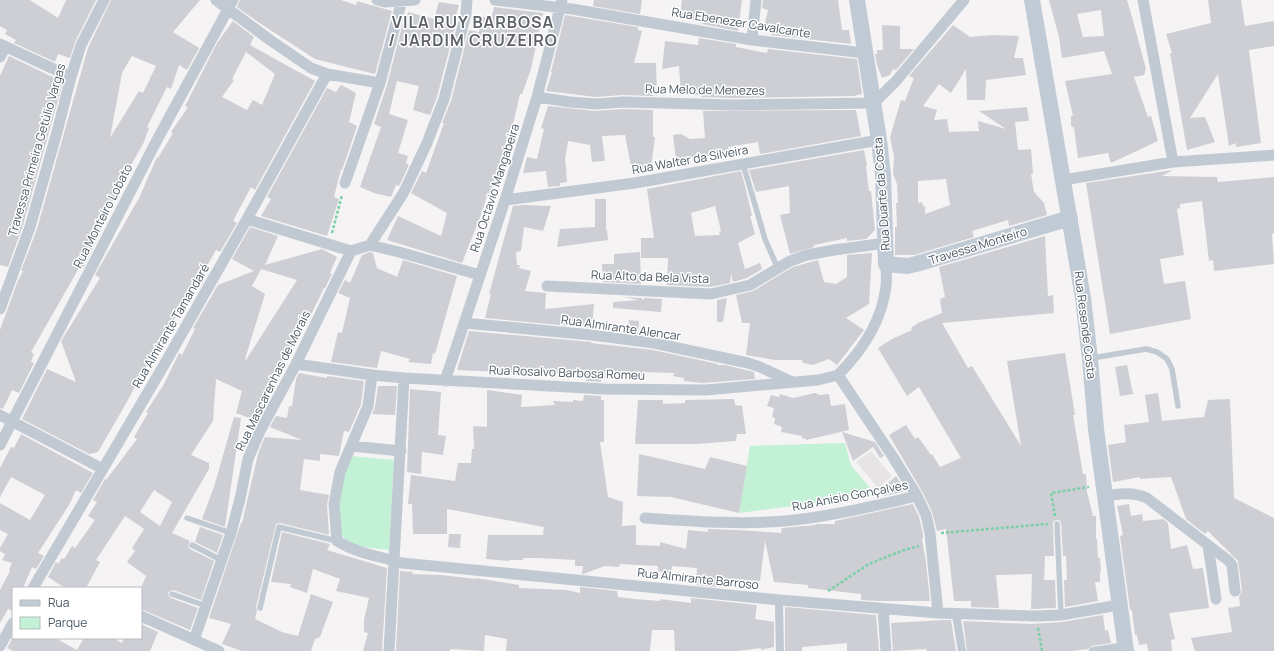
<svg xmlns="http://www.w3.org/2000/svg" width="1274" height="651" viewBox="0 0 1274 651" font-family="Manrope,sans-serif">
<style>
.education{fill:#e6e4e5}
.green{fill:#c3f1d5}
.building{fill:#cdcfd5;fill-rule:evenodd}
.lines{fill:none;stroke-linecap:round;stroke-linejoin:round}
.path{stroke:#7ad0a6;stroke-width:2.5;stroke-dasharray:3 2;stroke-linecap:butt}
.service{stroke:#c1cad2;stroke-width:5.5}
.pedestrian{stroke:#c1cad2;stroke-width:8}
.minor{stroke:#c1cad2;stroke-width:11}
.secondary{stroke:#c1cbd6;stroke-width:16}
.labels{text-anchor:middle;stroke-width:3;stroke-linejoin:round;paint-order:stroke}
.street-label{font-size:12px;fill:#4a5661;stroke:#fff}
.district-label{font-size:16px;font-weight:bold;letter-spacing:1px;fill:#5f6368;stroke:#fff}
</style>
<rect width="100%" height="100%" fill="#f5f3f3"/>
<!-- education -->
<path class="education" d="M871,451L892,476L878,488L856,462Z"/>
<!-- green -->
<path class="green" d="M845,443L851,465L876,495L739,513L750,446Z
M352,456L394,460L389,550C375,548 354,548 344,538C334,526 340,490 344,477C345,470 349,463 352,456Z"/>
<!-- building -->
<path class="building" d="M0,0H30L58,18L66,0H96L75,42L70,58L58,54L55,62L14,43L16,40L5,34L7,30L0,26Z
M111,0H200L173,32L199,48L187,70L179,65L171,89L167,87L147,127L149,128L144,142L121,183L91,252L82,270L79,268L31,352L34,354L31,362L34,363L19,393L12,390L3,409L0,408V330L17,283L23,271H21L37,229L88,48ZM132,56L156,66L143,93L139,91L110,138L122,73Z
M240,0H341L356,5L357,1L392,11L375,74L315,59L261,24L241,10L237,7Z
M594,0H642L640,14L593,6Z
M682,0H742L738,31L702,24L703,22L680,17Z
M763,0H838L842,30H849L851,44L771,35L772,30L764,27L768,10L762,8Z
M1049,0H1127L1132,17L1146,69L1144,75L1134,77L1148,117L1151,116L1158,141L1111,163L1108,153L1078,158L1074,128L1071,126V116H1073L1065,81L1112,74L1104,51L1062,58L1059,37ZM1101,10L1104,36L1083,37L1077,14Z
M1208,0H1241L1245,26L1274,21V46L1249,50L1261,143L1236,147V143L1229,146L1218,74L1190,118L1205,117L1215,142L1187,150L1170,53H1172L1166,34L1211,23Z
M439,2L459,5L453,26L455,27L437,97L430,115L413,110L419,86L397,81L389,114L408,120L398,153L408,156L406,163L409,165L399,186L396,185L391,197L374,193L360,187L381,127L374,124L387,85L405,15L407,16L408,12L434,19Z
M494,7L543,13L531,69L522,94H520L510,137L507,136L501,164L499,163L490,194L488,193L481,215L462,263L387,240L398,216L441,236L447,213L411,193L422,171L426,173L444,123H442L451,101L469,30L479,32L480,16L491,19Z
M565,15L638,27V30L642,31L634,63H656L657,96L653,93V96L623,95L596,97L546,91L552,72H551Z
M233,21L254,37L250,45L315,81L255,190L251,187L233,221L237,223L220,252L216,250L201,277L205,279L199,289L194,286L139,379L128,400L98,452L89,454L22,419L47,369L76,382L61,341L100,278L95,275L139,198L157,157L158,158L173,133L171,132L188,107L185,106L217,43ZM246,52L275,74L262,105L253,100L247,110L222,97L234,80L232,79Z
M882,25L900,26V49H914L896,70L893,69L890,75L882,78L877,65L875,54H877V50H883Z
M953,25L970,37L993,35L1019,36L1014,58H1023L1026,75L986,80L985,100H967L966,69L951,93L939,84L923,106L937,110L934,120L947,119L949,132L979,131L978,121L1006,129L979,111L1027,107L1029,121L1015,122L1018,150L1031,149L1033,174H1031L1034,192L1044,203L1047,215L1009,226L1008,220L972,231L974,237L914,255H895V227H897L896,203H898L897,184L893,174L894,156L890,137L901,100L905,101L914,78L909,76ZM946,179L950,205L925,214V206H923L922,202L918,203V181Z
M699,38L736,44V47L767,53L768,49L857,59L862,94L854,96L732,98L701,97V95L681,94L679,66L662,69L665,41L698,45Z
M9,56L63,82L23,225L8,267L0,265V76Z
M341,85L356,93L349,122L357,126L342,170L341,169L334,197L339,199L327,236L261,216L271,199L267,197L327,88L336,92Z
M548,106L595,111L623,109L653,110V137H655L651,168L632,172L625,135L602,136L605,161L592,162L590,145L568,141L565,160L566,168H567L566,169L567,182L560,183V186L548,187L546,171L523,173L527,157L537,159L544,129L541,128Z
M856,110L861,136L760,154L758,142L728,147L729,154L676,160L673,135L681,134L690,139L705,138L703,111Z
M864,150L867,166H866L869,191H871L875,230L866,239L847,241V238L814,245V247L790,254L780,215L790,213L789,186L756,192L749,170Z
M1173,170L1162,176L1217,177L1218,182L1274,177V233L1272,234L1274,264L1214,271L1213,260L1209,261L1202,201L1180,204V208L1177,209L1184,255L1160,259L1164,284L1185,281L1191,319L1110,334L1086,183Z
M741,171L747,194L752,216H750L755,234L738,243L745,269L760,263L762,269L747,278L733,282L731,274L730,283L710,287L667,285L668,258H641V238H654L647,189ZM715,206L721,231L719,232L720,235L695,236L691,213Z
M595,199H606V230H607L608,240L557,247L560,229L595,227Z
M523,205L551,206L543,231L524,227L521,251L516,252L517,265H520L519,268L531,271L525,291L546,293L545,309L594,304L592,328L485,318L491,294H489L513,206Z
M250,227L278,236L265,265L322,249L337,257L330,273L332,274L325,288H324L308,321H307L296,340L281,369L279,368L259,402L264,403L261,413H262L257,421L236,413L242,391L216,379L213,421L191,455L209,463V469L172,533L190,541L188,545L190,549L214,561L201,600L173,590L170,591L168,593L169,596L171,598L198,608L190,630L141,609V588L146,576L127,562L135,551L132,548L144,529L125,516L96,560L100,562L86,588H65L48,577L56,562L58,564L62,558L64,559L72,546L75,548L95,520L88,516L97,502L93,500L105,479L106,480L137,439L134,437L148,413L146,412L164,384L179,353L182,355L195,329L193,328L218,285L254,271L232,259ZM261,269L297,280L246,360L245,359L265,294L252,286ZM154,490L172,502L160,526L140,512Z
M1045,236L1048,296L1053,295L1054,313L942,323L968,368L972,366L1021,446L1007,361L1065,353L1075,415H1073L1083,474H1086L1087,492L1093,516H1096V539H1097L1098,558H1100L1101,572H1100V582H1095L1098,601L1065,607L1064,580H1067L1066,556H1063L1061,523L1059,520H1056L1053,522V524L1054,556H1045L1044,580H1055L1056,608L1031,609L1032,574L996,575L999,608L971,607V601H954L946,529L937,531L932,512L923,493L889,435L906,425L915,439L918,437L931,455L932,454L940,467L961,458L919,387L907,396L878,348L892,339L912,330L911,328L918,323L942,313L940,299L945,297L939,267Z
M370,252L373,253L377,268L397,277L403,260L457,276L435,354L433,353L431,364L408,362L410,359L381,351L377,368L331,362L338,332L342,333L350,298L338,293L345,280L350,283L362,255Z
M640,252L641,284L603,282L602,264H614V254Z
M872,253L869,304L846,318L864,330L837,365L829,359L813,365L803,363L802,360H775L746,355L750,323H742L736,295L753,291L793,267L818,260L824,282L836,284L847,277V255Z
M624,297L642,298V300L644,299V298L662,299L661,312L613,308V302L639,300Z
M727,298L723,322H717V300Z
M629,320L639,321L638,334L627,332Z
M469,331L591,342V343L653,350L718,364L717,365H725L746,370L754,372L755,379L703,383L684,381V378L673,376L674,373L645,372V377L621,374L601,378V382L586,381L587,376H577V373L564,374L538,372V374L457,370Z
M1127,365L1133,394L1120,396L1115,367Z
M299,373L327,378V376L364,381L361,404L349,432L344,431L339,456L320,454V461L304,459L300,490L329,495L327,505L329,535L280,523L276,524L256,607L257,611L255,619L282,632L298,636L311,594L333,602L320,637L315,639L311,651H242L222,644L231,624L209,618L241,523H242L258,454L265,437L302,440L270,427L276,416L287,418L289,406H292L296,379Z
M378,386H397L395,415L372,414L375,407Z
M410,389L441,392L438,435L446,436L443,455L422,452L421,474L407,472Z
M487,390L522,395L521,407L555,405L553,401L573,402V400L583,401L584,395L601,396V400H604V442H600L608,497L623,502L622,526L636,525V545L660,546V542L686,549L688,530L708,532V529L736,530L781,533L782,528L815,525L816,524H835V521L913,504L919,517L923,534V539H922L926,562L930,601H879L861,600V594L808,588V585L774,582L765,541L760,581L717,578V587L696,585L697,568L672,566L671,574L658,571V566L620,564L619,567L605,566L583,574H582L583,566H575V560L537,558H523V560H509V561L486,559L488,535H543L544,527L447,509V534H413L412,504H408L411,475L455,481L458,463H471L472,449H474L473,426L487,427Z
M815,393L820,395L829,394L831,406L845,404L849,430L806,440L805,438L802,439V436L781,432L782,427L774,424L775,418L772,417L774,408L767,406L771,395L779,397L780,394L793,398Z
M1158,393L1162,421L1204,417L1208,400L1230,399L1234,498L1274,518V651H1195L1191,638L1232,632L1228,608L1240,606L1239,597L1242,590L1238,561L1208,531L1205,534L1186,519L1171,477L1140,479V477L1113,482L1108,445L1126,442L1124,425L1149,422L1145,395Z
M734,399L735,405L742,406L746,434H737L736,441L696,444H635L638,400H663V404L685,403V400Z
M234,417L241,418L225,527L202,519L214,487Z
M842,432L875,442L884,456L880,458L873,447L853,461Z
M21,434L93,473L81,493L76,490L69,505L38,553L44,556L36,569L32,567L23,588H13V611L8,609L0,623V590L10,571L9,570L12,563L2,560L5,554L0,551V548L8,534L0,530V503L30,520L45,495L11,477L0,497V468L11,447L14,448Z
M639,454L705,469L710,457L747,466L739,513L671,497L637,496Z
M896,476L906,491L884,496L879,491Z
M1129,504L1131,516L1142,514L1143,521L1163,519L1168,523L1171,549L1187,545L1193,569L1203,568L1209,608L1169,613L1175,639L1171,640L1172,651H1148L1147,644L1139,645L1137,635H1135L1132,611L1130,609L1120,536L1123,535L1117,506Z
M200,527L223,535L217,553L195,542Z
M282,532L330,544L327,550L387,568L382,651H363L368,633L364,632V620L369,598L336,591L340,579L313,569L307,593L290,587L291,584L271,582Z
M449,534H461L460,548L448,547Z
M400,571L413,572L412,574L441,575L476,579V578L519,585V588L567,590L580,593V587L617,591L618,597L635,599L660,601V599L691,603V598L757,605L755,619L774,622V647L761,650V648L737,651H675L674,630H652L650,651H506L507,639L485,635L484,651L450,649V651H396Z
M785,607L876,615L879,651H847V643L802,647V651H785Z
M1103,615L1105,631L1108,630L1111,643L1092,646L1088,649L1072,651H967L963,621L1031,624L1062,622Z
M944,620H951L956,651H927L926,649L893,651L891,623Z
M141,624L158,632L150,651H13L7,648L13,638H55L77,650L84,638H113L122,643L124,638H141Z"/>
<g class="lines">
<!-- path -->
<path class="path" d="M332,233L342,195
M1055,516L1051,493L1089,487
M941,533L1048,524
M828,591L869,564L904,550L919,546
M1038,628L1042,651"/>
<!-- service -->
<path class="service" d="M743,164L765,239L778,269
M1092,358L1146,349L1157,352L1167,359L1172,369L1178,406
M187,518L231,533
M1057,524L1061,615
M192,545L221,560
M172,594L206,606
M260,608L279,527L337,541"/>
<!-- pedestrian -->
<path class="pedestrian" d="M956,614L962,651
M780,651L779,607L780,600
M1093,651L1125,646"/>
<!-- minor -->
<path class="minor" d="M216,0L270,40L311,68L327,74L380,83
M377,0L385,2L415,0
M495,0L572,9L752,40L865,53
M1143,0L1173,162
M752,40L756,0
M0,44L71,77
M0,57L5,47
M537,97L570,102L596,104L623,102L732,105L874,103L896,81L964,0
M1063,180L1173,162L1274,155
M345,183L380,83L402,0
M505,200L635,183L879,140
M247,219L351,251L370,245L399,252L480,275
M370,245L404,192L427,143L444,99L466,14L467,0
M547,286L711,294L750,285L790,261L807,255L834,250L886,243
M0,309L30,227L57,132L71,77L81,45L104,0
M464,323L592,335L654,343L748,363L760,367L792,382
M296,364L372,375L404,378L604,389L706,390L818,380L838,375
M372,375L368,406L340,472L334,504L337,541C358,554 379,556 402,563L780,600L938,613L1036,616L1061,615L1119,605
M838,375L893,457L917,496L926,515L930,533L938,613
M838,375C862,351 882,321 886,286C887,279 886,271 886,264
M445,381L505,200L537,97L562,0
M0,415L103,469
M0,445L157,140L233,0
M351,446L401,451
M1104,496C1121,494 1131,491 1147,498L1208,545L1216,599
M645,518C691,521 738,525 785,521C829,517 873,506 917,496
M1208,545L1229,561L1232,565L1235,591
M33,588L164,365L247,219L327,74
M883,609L886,651
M141,616L219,651
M194,640L231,533L240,499L248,459L259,433L296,364L351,251
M0,646L13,623
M389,651L404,378"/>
<!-- secondary -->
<path class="secondary" d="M857,0L879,140L883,175L886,264L907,266L916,264L1070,218
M1032,0L1083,298L1090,359L1096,429L1126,651"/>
</g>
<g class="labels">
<!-- street labels -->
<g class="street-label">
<text transform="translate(741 23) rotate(9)" y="4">Rua Ebenezer Cavalcante</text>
<text transform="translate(705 90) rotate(1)" y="4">Rua Melo de Menezes</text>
<text transform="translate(37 150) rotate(-74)" y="4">Travessa Primeira Getúlio Vargas</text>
<text transform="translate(690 160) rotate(-10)" y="4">Rua Walter da Silveira</text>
<text transform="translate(495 188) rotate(-72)" y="4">Rua Octavio Mangabeira</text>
<text transform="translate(882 194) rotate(-94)" y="4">Rua Duarte da Costa</text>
<text transform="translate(103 216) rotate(-63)" y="4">Rua Monteiro Lobato</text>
<text transform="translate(978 246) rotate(-17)" y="4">Travessa Monteiro</text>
<text transform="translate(650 277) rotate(2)" y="4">Rua Alto da Bela Vista</text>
<text transform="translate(1085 325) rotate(83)" y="4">Rua Resende Costa</text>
<text transform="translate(171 326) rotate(-60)" y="4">Rua Almirante Tamandaré</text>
<text transform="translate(621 328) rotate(8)" y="4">Rua Almirante Alencar</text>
<text transform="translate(567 373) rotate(2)" y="4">Rua Rosalvo Barbosa Romeu</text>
<text transform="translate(273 381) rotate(-64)" y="4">Rua Mascarenhas de Morais</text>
<text transform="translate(850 496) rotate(-11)" y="4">Rua Anisio Gonçalves</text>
<text transform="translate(698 579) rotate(6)" y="4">Rua Almirante Barroso</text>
</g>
<!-- district labels -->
<g class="district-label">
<text x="473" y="28">VILA RUY BARBOSA<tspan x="473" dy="18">/ JARDIM CRUZEIRO</tspan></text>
</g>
</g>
<!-- legend -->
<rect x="12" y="587" width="130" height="52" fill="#ffffff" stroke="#b7bbc0"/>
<rect x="20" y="600" width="20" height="6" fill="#c1cbd6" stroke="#b7bbc0"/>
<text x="48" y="607" font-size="12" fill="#4a5661">Rua</text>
<rect x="20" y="617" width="20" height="12" fill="#c3f1d5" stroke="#b7bbc0"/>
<text x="48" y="627" font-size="12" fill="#4a5661">Parque</text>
</svg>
